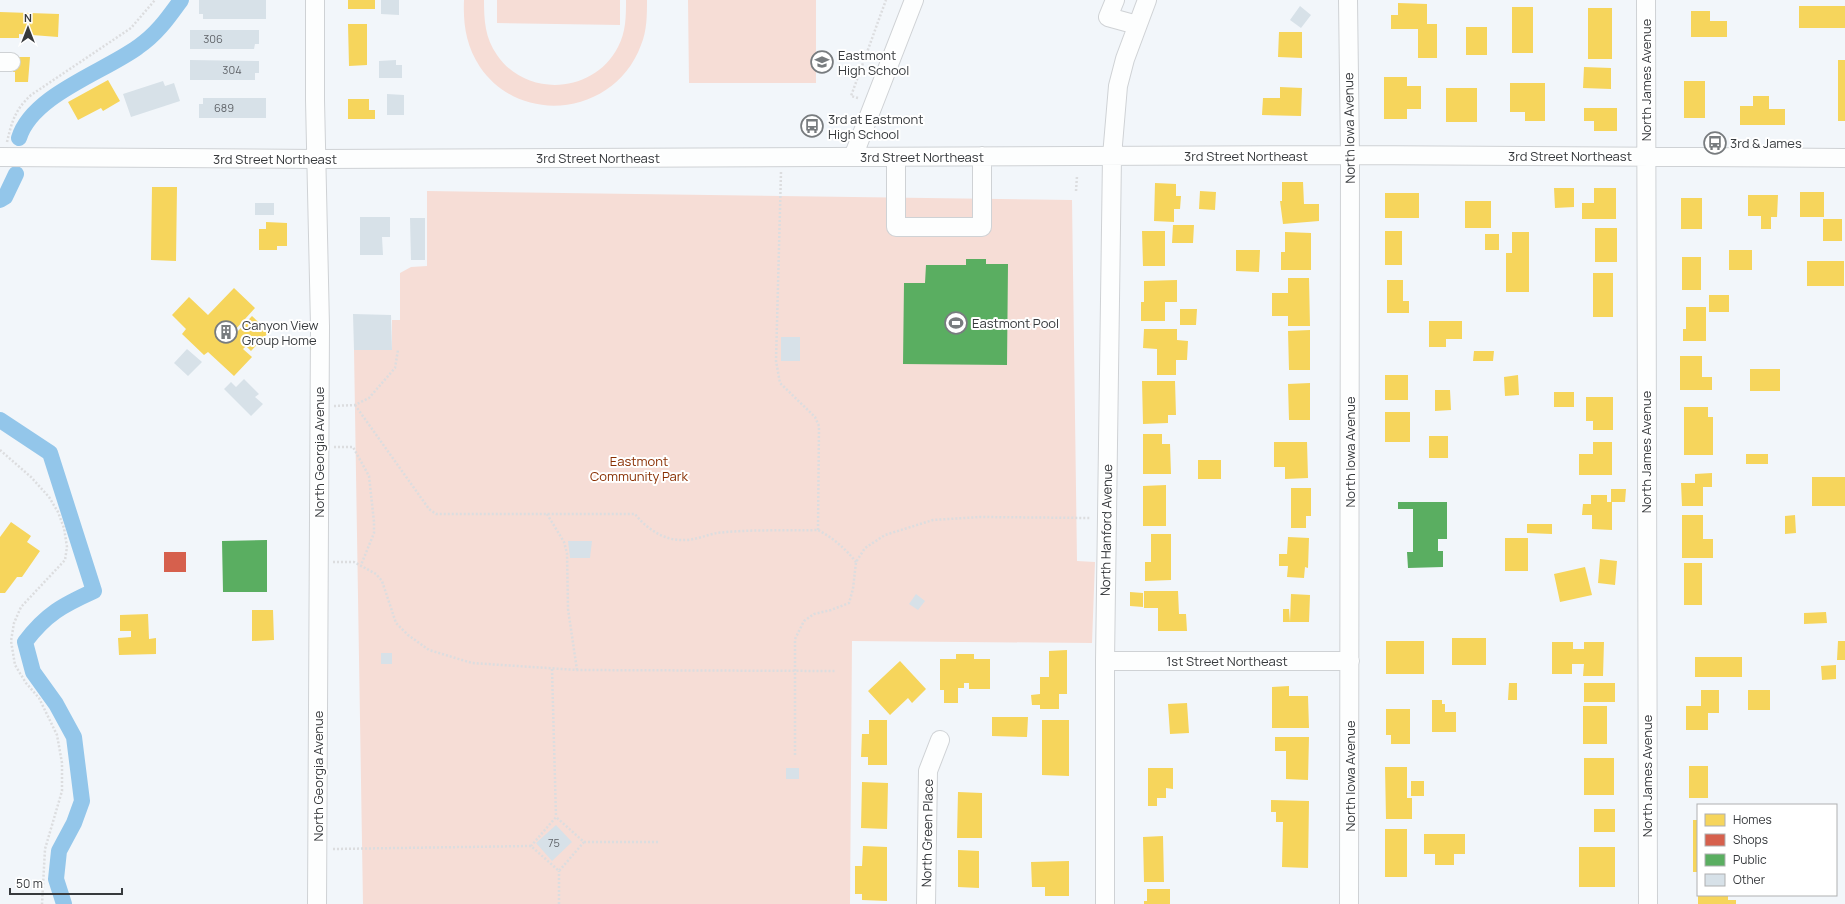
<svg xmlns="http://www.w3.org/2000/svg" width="1845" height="904" viewBox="0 0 1845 904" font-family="Manrope,sans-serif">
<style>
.green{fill:#f6ddd6}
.homes{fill:#f6d55c}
.shops{fill:#d6604d}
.public{fill:#5aae61}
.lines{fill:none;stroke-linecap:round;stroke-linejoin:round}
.canal{stroke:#93c6ea;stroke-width:16}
.building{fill:#d7e1e8}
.minor-casing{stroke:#cfd2d5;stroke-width:20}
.path{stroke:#dcdddf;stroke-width:2.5;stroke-dasharray:2 2;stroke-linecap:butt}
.minor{stroke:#fdfefe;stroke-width:18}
.labels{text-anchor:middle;stroke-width:4;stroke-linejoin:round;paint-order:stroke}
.number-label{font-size:11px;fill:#606469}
.poi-label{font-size:13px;fill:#373a3d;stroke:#fff;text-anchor:start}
.street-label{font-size:13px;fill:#373a3d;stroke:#fff}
.park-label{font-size:13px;fill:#882e01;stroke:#fff}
</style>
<rect width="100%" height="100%" fill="#f2f6fa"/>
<!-- green -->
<path class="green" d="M464,0H484C484,20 485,38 497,55C526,98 594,94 618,47C626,32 626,16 626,0H647C647,15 647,31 641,45C616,114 522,128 480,67C466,46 463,24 464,0Z
M497,0H620V25L497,23Z
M688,0H816V83H689Z
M427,191L1072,200L1077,561L1095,562L1092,643L852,641L850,904H363L354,350H392V320H400V273L411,267L427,266Z"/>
<!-- homes -->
<path class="homes" d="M348,0H375V9H348Z
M1398,3L1427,4V24H1437V58H1418V29H1391V15H1398Z
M1799,6H1845V28H1799Z
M1512,7H1533V53H1512Z
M1588,8H1612V59H1588Z
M1691,11H1710V21H1727V37H1691Z
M0,12L59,14L58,37L19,34V38H0Z
M348,24H367V65L349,66Z
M1466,27H1487V55H1466Z
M1279,32H1302V58L1278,57Z
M12,57H30L28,82H15V72H13Z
M1838,60H1845V121H1838Z
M1584,67L1611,68V89L1583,88Z
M1384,77H1407V86H1421V109H1407V119H1384Z
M108,80L120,101L103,111L101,108L78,120L68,102Z
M1684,81H1705V118H1684Z
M1510,83H1545V121H1525V112H1510Z
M1280,87L1302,88L1301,116L1262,115L1263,98H1280Z
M1446,88H1477V122H1446Z
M1753,96H1769V109H1785V125H1740V106H1753Z
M348,99H369V110H375V119H348Z
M1584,108H1617V131H1594V121H1584Z
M1282,182H1303L1304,204H1319V221L1283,224L1280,201H1282Z
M1155,183L1176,184V196H1181L1180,209H1174V222L1154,221Z
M152,187H177L176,261L151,260Z
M1554,188H1574V207L1555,208Z
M1594,188H1616V219H1582V203H1594Z
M1200,191L1216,192L1215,210L1199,209Z
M1800,192H1824V217H1800Z
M1385,193H1419V218H1385Z
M1748,195H1778L1777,217H1771V229H1761V216H1748Z
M1681,198H1702V229H1681Z
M1465,201H1491V228H1465Z
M1823,219H1842V241H1823Z
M266,222L287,223V246H277V250H259V229H266Z
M1173,225H1194L1193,243H1172Z
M1595,228H1617V262H1595Z
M1142,231H1165V266H1143Z
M1385,231H1402V265H1385Z
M1285,232L1311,233V270H1281V252H1285Z
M1512,232H1529V292H1506V253H1512Z
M1485,234H1499V250H1485Z
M1236,250H1260L1259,272L1236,271Z
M1729,250H1752V270H1729Z
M1682,257H1701V290H1682Z
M1807,261H1844V286H1807Z
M1593,273H1613V317H1593Z
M1288,278H1309L1310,326H1288V316H1272V293H1288Z
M1177,280V302H1165V321H1141V302H1144V281Z
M1387,280H1403V301H1409V313H1387Z
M234,288L255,308L235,330L237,332L252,316L269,332L251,351L246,346L243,349L252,357L234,376L208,352L204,355L182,334L186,329L172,315L189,297L208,315Z
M1709,295H1729V312H1709Z
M1686,307H1706V341H1683V329H1686Z
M1180,309H1197L1196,325H1180Z
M1429,321H1462V339H1446V347H1429Z
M1144,329H1177V340L1188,341L1187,360H1176V375H1157V349L1143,348Z
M1310,330V370H1289L1288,331Z
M1474,351H1494L1493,361H1473Z
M1680,356H1702V377H1712V390H1680Z
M1750,369H1780V391H1750Z
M1385,375H1408V400H1385Z
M1518,375L1519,395L1505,396L1504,377Z
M1142,381H1175L1176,415H1168V423L1143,424Z
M1310,383V420H1289L1288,384Z
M1435,390H1450L1451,410L1435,411Z
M1554,392H1574V407H1554Z
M1586,397H1613V430H1593V421H1586Z
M1684,407H1708V417H1713V455H1684Z
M1385,412H1410V442H1385Z
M1143,434H1162V444H1170L1171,474H1143Z
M1429,436H1448V458H1429Z
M1274,442H1307L1308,478L1285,479V467H1274Z
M1593,442H1612V475H1579V454H1593Z
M1746,454H1768V464H1746Z
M1198,460H1221V479H1198Z
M1712,473V487H1703V506H1682L1681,483H1695V474Z
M1812,477H1845V506H1812Z
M1166,485V526H1143V486Z
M1291,488H1311V516H1306V528H1291Z
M1611,489H1626L1625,502H1611Z
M1591,495H1607V502H1612V530L1592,529V515H1582L1583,504H1591Z
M1682,515H1703V539H1713V558H1682Z
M1795,515L1796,533L1785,534V516Z
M11,522L31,536L27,542L40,551L22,577H17L5,593H0V537Z
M1527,524H1552V534L1527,533Z
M1151,534H1171V580L1145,581V562H1151Z
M1288,537L1309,538L1308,568L1305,567L1304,578L1287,577L1288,566H1279V554H1287Z
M1505,538H1528V571H1505Z
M1600,559L1617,561L1615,585L1598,583Z
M1684,563H1702V605H1684Z
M1585,567L1592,595L1560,602L1554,574Z
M1144,591H1178L1179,614H1186L1187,631H1158V608H1144Z
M1130,592L1143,593V607L1130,606Z
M1291,594L1310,595L1309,622H1290Z
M1283,609H1289L1290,622H1283Z
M252,610H273L274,640L252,641Z
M1826,612L1827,623L1804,624V613Z
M148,614L149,639L156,638V654L119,655L118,638L131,637V631H120V615Z
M1452,638H1486V665H1452Z
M1386,641H1424V674H1386Z
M1838,641H1845V660H1837Z
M1552,642H1573V649H1584V642H1604L1603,676H1583L1584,664H1572V674H1552Z
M1067,650V694H1059V709H1040V705H1032L1031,695L1040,694V677H1049V651Z
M956,654H974V659H990V689H969V683H964V688H958V703H944V690H940V659H956Z
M1695,657H1742V677H1695Z
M900,661L926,689L912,703L908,698L890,715L868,691Z
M1836,665V679L1822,680L1821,666Z
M1509,683H1517V700H1508Z
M1584,683H1615V702H1584Z
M1289,686V696H1308L1309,728H1272V687Z
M1701,690H1719V713H1708V730H1686V706H1701Z
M1748,690H1770V710H1748Z
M1432,700H1442V704H1445V712H1456V732H1432Z
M1187,703L1189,733L1170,734L1168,704Z
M1583,706H1607V744H1583Z
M1386,709H1410V744H1391V735H1386Z
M992,717H1028L1027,737L992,736Z
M869,720H887V765H868V757H861L862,734H869Z
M1042,720H1069V776L1042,775Z
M1275,737H1309L1308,780L1286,779V751H1275Z
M1584,758H1614V795H1584Z
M1689,766H1708V798H1689Z
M1385,767H1407V798H1412V819H1386Z
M1148,768H1173V789L1166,788V798H1157V806H1148Z
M1411,781H1424V796H1411Z
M862,782L888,783L887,829L861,828Z
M958,792L982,793V838H957Z
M1271,800L1309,801L1308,868L1282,867L1283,822H1276V812H1271Z
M1594,809H1615V832H1594Z
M1693,820H1698V872H1693Z
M1385,829H1407V877H1385Z
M1424,834H1465V854H1454V865H1435V854H1424Z
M1163,836L1164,882H1144L1143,837Z
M863,846L887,847V901L862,900V894H855V866H862Z
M1579,847H1615V887H1579Z
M958,850L979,851V888L958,887Z
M1069,861V896H1045V887H1032L1031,862Z
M1147,889H1170V904H1144V901H1147Z
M1698,895H1728V900H1736V904H1698Z"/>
<!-- shops -->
<path class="shops" d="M164,552H186V572H164Z"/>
<!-- public -->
<path class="public" d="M966,259H986V264H1008L1007,365L903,364L904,283H925L926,265H966Z
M1398,502H1447V539H1438V551H1443V567L1408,568L1407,552H1413V509H1398Z
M267,540V592H223L222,541Z"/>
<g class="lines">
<!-- canal -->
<path class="canal" d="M19,138C32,95 104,72 138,47C157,34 168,18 181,0
M0,200L5,197L16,174
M0,420L50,453L94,591C63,605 46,614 25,642L33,672L56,704L74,737L82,801L74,823L59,851L56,879L64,904"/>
</g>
<!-- building -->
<path class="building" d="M199,0H266V19H203V14H199Z
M381,0H399V15L381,14Z
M1300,6L1311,15L1301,28L1290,20Z
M190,30H259V44H255L254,49H190Z
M190,60L259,61V73H255V80H190Z
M396,60V65H402V78H379V61Z
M163,81L165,86L174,83L180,101L131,117L123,94Z
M387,94L404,95V115H387Z
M203,98H266V118H199V104H203Z
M255,203H274V215H255Z
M360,217H390V237H382L383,255H360Z
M410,218H425V260H411Z
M353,314L391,315L392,350H354Z
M781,337H800V361H781Z
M187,349L202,362L188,376L174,363Z
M244,379L259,394L255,397L263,404L251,416L224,389L231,382L236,387Z
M568,541H592L590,558H570Z
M916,594L925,601L918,610L909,604Z
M381,653H392V664H381Z
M786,768H799V779H786Z
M556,825L572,842L552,861L536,843Z"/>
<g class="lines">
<!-- minor casing -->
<g class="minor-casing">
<path id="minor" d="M315,0V100L320,326L317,904
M1115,0L1108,17L1137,25
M1348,0L1350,155L1349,904
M1646,0L1648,904
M0,62H11
M0,157L317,159L1350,155L1845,158
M853,157L914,0
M896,157V227H982V156
M1105,661H1350
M926,904L928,771L940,740
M1105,904V661L1112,156L1118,86L1125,59L1147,0"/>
</g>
<!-- path -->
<path class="path" d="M858,98L851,96L886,0
M7,142C12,121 15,110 31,95L131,28L155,0
M781,172L776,361L780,383L815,417L819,426L818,530
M1076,191L1077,176
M355,405L429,509L436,514H635C646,528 663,540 681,540C693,541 706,535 717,533C750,529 785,531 818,530C833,538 845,548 856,562
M334,406L355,405L369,398L395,368L398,350
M334,447H353L369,476L374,522V533L361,565
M0,450L31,477L49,497L58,512L64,528L67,547L65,560L21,607L14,623L11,641L15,665L26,683L39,698L57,735L62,763V791L45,849L42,904
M547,514L564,542L567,553L568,609L577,670
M333,562H354L376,574L382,581L396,623L408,635L429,650L472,663L577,670L835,671
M552,669L556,817
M795,755V639L804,621L814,614L831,610L849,603L853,589L856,562L865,548L885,535L933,520L980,517L1091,518
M584,842H659
M333,849L531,846L559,871L584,842L556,817L531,846
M559,904V871"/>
<!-- minor -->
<use href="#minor" class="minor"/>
</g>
<!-- icons -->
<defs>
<g id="school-ring" transform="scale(1.15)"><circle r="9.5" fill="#fff" stroke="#787c7f" stroke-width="1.5"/><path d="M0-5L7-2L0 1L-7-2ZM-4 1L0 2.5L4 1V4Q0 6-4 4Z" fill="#787c7f"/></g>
<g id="bus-ring" transform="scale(1.15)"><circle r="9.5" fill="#fff" stroke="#787c7f" stroke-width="1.5"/><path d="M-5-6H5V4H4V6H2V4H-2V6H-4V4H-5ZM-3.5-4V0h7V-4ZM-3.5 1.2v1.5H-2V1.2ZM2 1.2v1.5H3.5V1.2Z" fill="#787c7f"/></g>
<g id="stadium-ring" transform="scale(1.15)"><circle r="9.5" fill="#fff" stroke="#787c7f" stroke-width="1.5"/><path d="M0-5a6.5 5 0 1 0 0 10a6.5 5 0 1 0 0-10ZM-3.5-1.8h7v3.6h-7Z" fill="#787c7f"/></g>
<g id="building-ring" transform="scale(1.15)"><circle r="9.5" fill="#fff" stroke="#787c7f" stroke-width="1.5"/><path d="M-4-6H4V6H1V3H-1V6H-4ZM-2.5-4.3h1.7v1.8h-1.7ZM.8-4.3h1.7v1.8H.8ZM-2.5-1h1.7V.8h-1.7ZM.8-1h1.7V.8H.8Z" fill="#787c7f"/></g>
</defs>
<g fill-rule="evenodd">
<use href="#school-ring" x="822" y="62"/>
<use href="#bus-ring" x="812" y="126"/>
<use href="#bus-ring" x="1715" y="143"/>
<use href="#stadium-ring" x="956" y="323"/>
<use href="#building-ring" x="226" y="332"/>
</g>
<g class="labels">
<!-- number labels -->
<g class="number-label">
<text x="213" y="43">306</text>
<text x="232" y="74">304</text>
<text x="224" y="112">689</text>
<text x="554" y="847">75</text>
</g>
<!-- poi labels -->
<g class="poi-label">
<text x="838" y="60">Eastmont<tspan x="838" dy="15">High School</tspan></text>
<text x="828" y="124">3rd at Eastmont<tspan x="828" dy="15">High School</tspan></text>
<text x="1730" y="148">3rd &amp; James</text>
<text x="972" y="328">Eastmont Pool</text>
<text x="242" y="330">Canyon View<tspan x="242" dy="15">Group Home</tspan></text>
</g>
<!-- street labels -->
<g class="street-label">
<text transform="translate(1646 80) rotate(-90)" y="5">North James Avenue</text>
<text transform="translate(1349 128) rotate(-91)" y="5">North Iowa Avenue</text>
<text x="1246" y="161">3rd Street Northeast</text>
<text x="1570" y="161">3rd Street Northeast</text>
<text x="922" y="162">3rd Street Northeast</text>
<text x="598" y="163">3rd Street Northeast</text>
<text x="275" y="164">3rd Street Northeast</text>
<text transform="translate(319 452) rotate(-90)" y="5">North Georgia Avenue</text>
<text transform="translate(1350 452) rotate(-90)" y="5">North Iowa Avenue</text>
<text transform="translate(1646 452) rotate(-90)" y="5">North James Avenue</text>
<text transform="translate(1106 530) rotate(-89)" y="5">North Hanford Avenue</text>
<text x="1227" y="666">1st Street Northeast</text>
<text transform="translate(318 776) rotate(-90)" y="5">North Georgia Avenue</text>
<text transform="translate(1350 776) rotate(-90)" y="5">North Iowa Avenue</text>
<text transform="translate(1647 776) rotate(-90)" y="5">North James Avenue</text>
<text transform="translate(927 833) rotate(-89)" y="5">North Green Place</text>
</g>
<!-- park labels -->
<g class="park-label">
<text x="639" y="466">Eastmont<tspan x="639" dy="15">Community Park</tspan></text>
</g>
</g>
<!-- legend -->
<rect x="1697" y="804" width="140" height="92" fill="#ffffff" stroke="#afb0b1"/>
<rect x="1705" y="814" width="20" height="12" fill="#f6d55c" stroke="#afb0b1"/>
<text x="1733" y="824" font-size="12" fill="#373a3d">Homes</text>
<rect x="1705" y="834" width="20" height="12" fill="#d6604d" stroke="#afb0b1"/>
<text x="1733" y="844" font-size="12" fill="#373a3d">Shops</text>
<rect x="1705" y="854" width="20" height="12" fill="#5aae61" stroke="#afb0b1"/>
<text x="1733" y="864" font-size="12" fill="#373a3d">Public</text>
<rect x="1705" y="874" width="20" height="12" fill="#d7e1e8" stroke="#afb0b1"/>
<text x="1733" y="884" font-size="12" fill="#373a3d">Other</text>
<!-- north arrow -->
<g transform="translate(28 28)" stroke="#ffffff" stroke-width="3" paint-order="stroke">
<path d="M0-3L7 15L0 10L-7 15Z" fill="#373a3d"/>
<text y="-6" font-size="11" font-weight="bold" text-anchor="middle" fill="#373a3d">N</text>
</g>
<!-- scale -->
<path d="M10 888v6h112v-6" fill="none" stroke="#373a3d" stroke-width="2"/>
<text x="16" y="888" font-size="12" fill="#373a3d" stroke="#ffffff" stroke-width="3" paint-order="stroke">50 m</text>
</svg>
